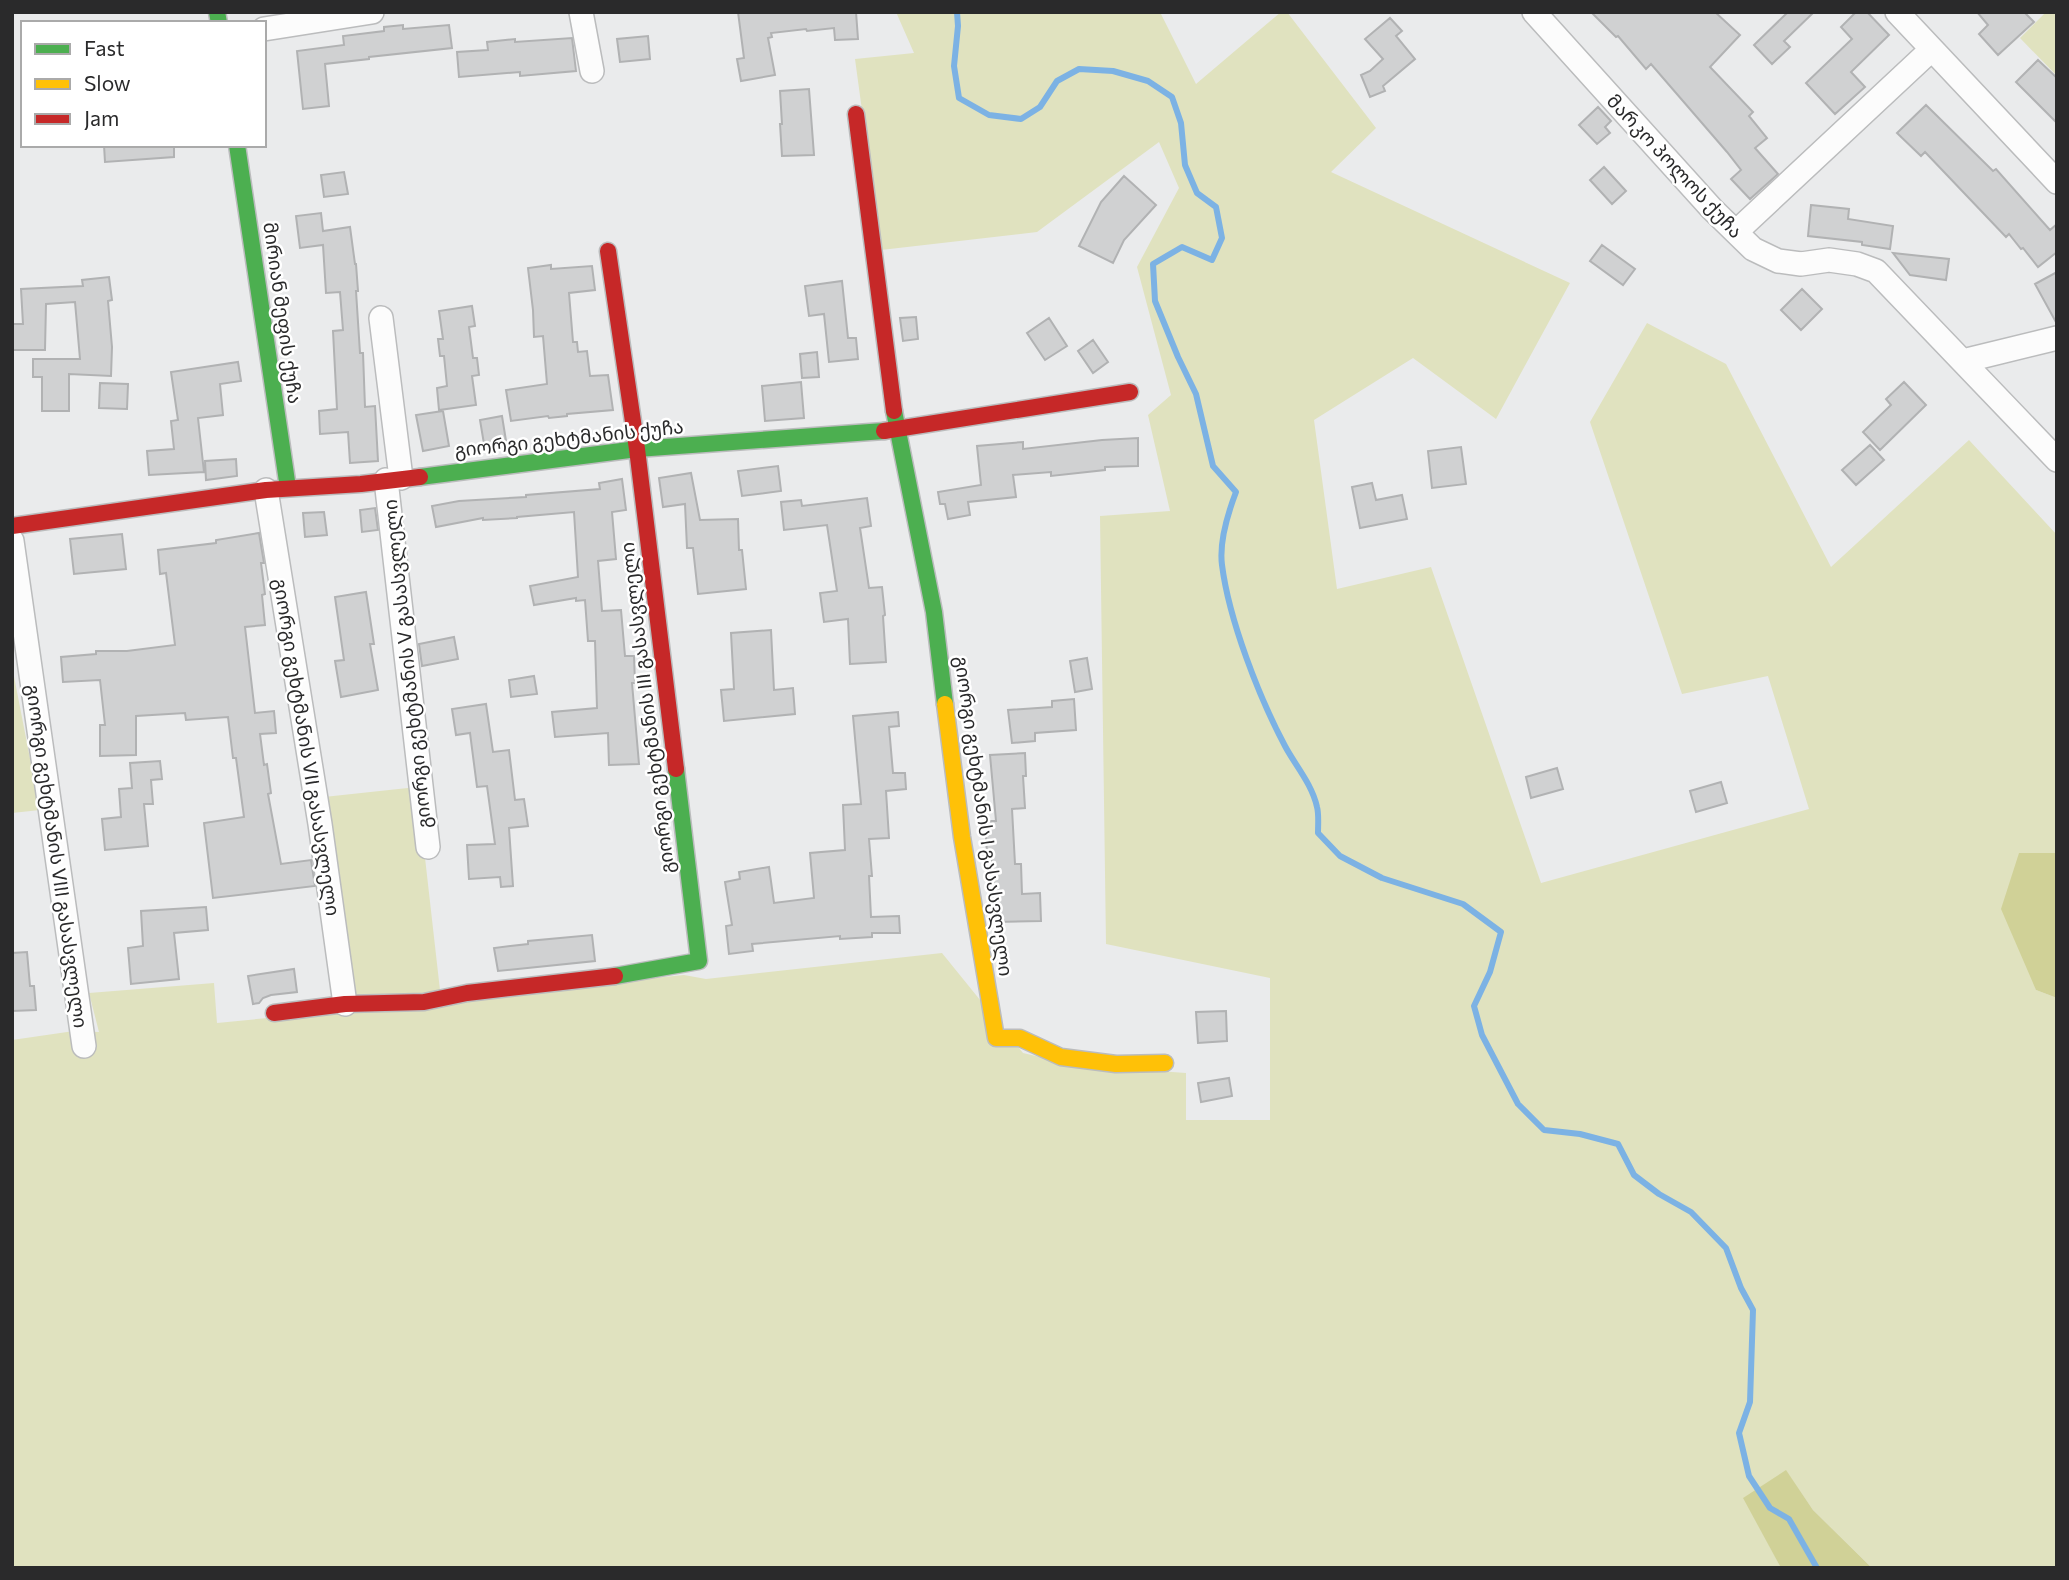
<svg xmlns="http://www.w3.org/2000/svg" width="2069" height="1580" viewBox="0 0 2069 1580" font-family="Commissioner,'Noto Sans Georgian',sans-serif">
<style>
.green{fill:#e0e2bf}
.forest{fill:#d0d197}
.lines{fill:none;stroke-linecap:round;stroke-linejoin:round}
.stream{stroke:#7cb2e4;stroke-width:6}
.building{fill:#d0d1d2;stroke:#b1b2b3;stroke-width:2}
.street-casing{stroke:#bbbcbd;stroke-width:26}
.fast-casing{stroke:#bbbcbd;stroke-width:19}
.slow-casing{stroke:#bbbcbd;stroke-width:19}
.jam-casing{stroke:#bbbcbd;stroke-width:19}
.street{stroke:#fcfcfc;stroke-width:23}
.fast{stroke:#4caf50;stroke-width:16}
.slow{stroke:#ffc107;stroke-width:16}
.jam{stroke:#c62828;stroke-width:16}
.labels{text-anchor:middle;stroke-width:5;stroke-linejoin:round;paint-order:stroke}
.street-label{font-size:19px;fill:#2a2a2b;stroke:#fff}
</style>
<rect width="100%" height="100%" fill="#eaebec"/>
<!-- green -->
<path class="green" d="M896,12H1160L1196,84L1281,12H1287L1376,128L1331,172L1570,283L1496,419L1413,358L1314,420L1337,589L1431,567L1541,883L1809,809L1768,676L1682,694L1590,422L1647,323L1726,364L1831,567L1969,440L2057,535V853H2019L2036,990L2057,998V1568H1872L1813,1510L1786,1471L1744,1498L1781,1568H12V1040L74,1031L99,1032L89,993L214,983L217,1023L339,1011L324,797L417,787L441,999L684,975L706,979L942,953L1023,1053L1074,1065L1186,1073V1120H1270V978L1106,944L1100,516L1170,511L1148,415L1171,395L1137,267L1179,188L1159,142L1037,232L881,250L855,59L914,53Z
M2046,12H2057V76L2020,38Z
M12,666L40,810L12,813Z"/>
<!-- forest -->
<path class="forest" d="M2019,853H2057V998L2036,990L2001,909Z
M1786,1470L1813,1510L1872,1568H1781L1743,1498Z"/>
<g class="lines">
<!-- stream -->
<path class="stream" d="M957,12L958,26L954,66L959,98L989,115L1021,119L1040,107L1057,81L1079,69L1113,71L1148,81L1172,97L1181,123L1185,165L1197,193L1216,207L1222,238L1212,260L1182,247L1153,264L1155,301L1178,357L1196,394L1213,466L1236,492C1228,513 1219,542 1222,565C1229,620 1259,697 1285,746C1295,765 1312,784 1317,807C1319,814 1318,825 1318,833L1340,856L1382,878L1463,904L1501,932L1490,972L1474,1006L1482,1035L1518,1104L1544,1130L1580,1134L1618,1144L1634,1175L1659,1194L1691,1212L1726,1248L1741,1288L1753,1310L1750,1402L1739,1433L1749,1476L1770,1508L1789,1519L1817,1568"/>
</g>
<!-- building -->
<path class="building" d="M738,12H856L858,39L835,40L834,28L807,31L806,29L771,33L772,37L768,38L775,75L741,81L737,59L744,58Z
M1591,12H1715L1740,35L1710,67L1753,112L1749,116L1767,138L1755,148L1778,174L1750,199L1731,179L1741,170L1727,152L1651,64L1646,69L1618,36L1616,37Z
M1788,12H1814L1784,41L1790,47L1772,64L1754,45Z
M1856,12H1867L1889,35L1851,72L1865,87L1835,114L1806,83L1852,39L1841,27Z
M1977,12H2024L2034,22L1998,55L1979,34L1988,25Z
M1390,18L1402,31L1396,36L1415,59L1383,86L1385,91L1370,97L1361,75L1370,71L1383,59L1365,39Z
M403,25V29L449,25L452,48L369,57V59L325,64L329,106L303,109L297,51L344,45L343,36L384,31V27Z
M648,36L650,59L620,62L617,39Z
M572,38L576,71L520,76V72L459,77L457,52L488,50L487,42L515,39V42Z
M2038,60L2057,78V123L2016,82Z
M809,89L814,155L782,156L780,124H782L780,91Z
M1926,105L1993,171L1996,169L2050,230L2057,224V252L2038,267L2023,248L2021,249L2009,234L2006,237L1925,152L1921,156L1897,133Z
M1598,107L1611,121L1605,127L1610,133L1597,144L1579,125Z
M104,145H174V157L105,162Z
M1604,167L1626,191L1612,204L1590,180Z
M344,172L348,194L324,197L321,175Z
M1124,176L1156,205L1124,240L1113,263L1079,246L1101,202Z
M1811,205L1849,209L1848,219L1893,226L1890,249L1862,245V242L1808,236Z
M321,213L323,231L350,227L355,264H356L358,291H356L360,353H363L365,407L375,406L378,461L350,463L348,432L320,434L319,411L337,409L333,331L343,330L340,292L326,293L323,245L300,248L296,216Z
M1602,245L1635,269L1623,285L1590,261Z
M1893,253L1949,259L1946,280L1910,275Z
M551,265V269L592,266L595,290L569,293L573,342H577L578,352L587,351L590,376L608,375L613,410L567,414V416L549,418L548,416L511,421L506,390L547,384L543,336L534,337L533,310L528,268Z
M2057,272V324L2035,284Z
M109,277L112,300L108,301L112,347L111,376L69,374V411H42V377H33V359H80L75,302L46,304L45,350H12V324H23L21,289L83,286L82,280Z
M842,281L848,338H856L858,359L829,362L824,314L809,316L805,286Z
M1802,289L1822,309L1801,330L1781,310Z
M472,306L475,326L469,327L473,358H477L479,375L472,376L476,405L439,410L437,388L447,386L444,356H440L438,339H443L439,311Z
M916,317L918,339L903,341L900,318Z
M1049,318L1067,346L1045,360L1027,333Z
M1093,340L1108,362L1093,373L1078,351Z
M817,352L819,377L802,378L800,354Z
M238,362L241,381L220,384L223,415L198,418L204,472L149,475L147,451L174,449L171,421L178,420L171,372Z
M801,382L804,418L765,421L762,386Z
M1904,382L1926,405L1880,450L1863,432L1891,405L1886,399Z
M100,383L128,384L127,409L99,408Z
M443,411L449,446L423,451L416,415Z
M502,416L507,447L485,450L480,420Z
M1138,438V466L1105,467V470L1051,476V472L1013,475L1016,497L968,502L970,515L948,519L945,504H940L938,492L981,485L977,446L1023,442V449L1102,440Z
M1870,445L1884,460L1856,485L1842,470Z
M1461,447L1466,484L1432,488L1428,451Z
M236,459L237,476L206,480L205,461Z
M778,466L781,491L742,496L738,471Z
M691,473L700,520L738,519L739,550H742L746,589L698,594L693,548H687L685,504L663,507L659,478Z
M622,479L626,510L612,512L616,559L598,561L602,611L621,610L625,656H634L635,683H632L639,764L609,765L608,733L555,737L552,712L597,708L595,641H588L585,600L576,601V598L534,605L530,586L578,577L574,512L517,517V518L483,520V518L436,527L432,506L459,501L526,497V495L600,489L599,483Z
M1372,483L1376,500L1402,495L1407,519L1360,528L1352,487Z
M867,498L871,526L860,528L869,588L882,587L885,615L883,616L886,662L850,664L848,619L824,622L820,593L837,591L827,525L784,530L781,502L801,500L802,506Z
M375,508L378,530L362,532L360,510Z
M324,512L327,535L305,537L303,513Z
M259,533L264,563H261L265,594L262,595L265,625L245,627L255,713L274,711L276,733L260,734L264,765L267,764L271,793L268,794L281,864L311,860L315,886L213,898L204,823L244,817L236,758H233L228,717L186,720L185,713L136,716V755L100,756V725H105L100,680L63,682L61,657L96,654V651H127L175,645L166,573L160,574L158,550L216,543V540Z
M122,534L126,569L74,574L70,539Z
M366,592L374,644H370L378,690L341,697L335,661L344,660L335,597Z
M771,630L774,690L793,688L795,714L724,721L721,690L734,689L731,633Z
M454,637L458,659L422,666L419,644Z
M1087,658L1092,689L1075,692L1070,661Z
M534,676L537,694L511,697L509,680Z
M1074,699L1076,730L1035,733V741L1012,743L1008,710L1052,707V701Z
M486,704L493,752L509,750L515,800L524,799L528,826L509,828L513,886L501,887L500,877L469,879L467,845L495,844L487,786L477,787L470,733L456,735L452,709Z
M898,712L899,726L889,727L893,773H905L906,789L886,791L889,838L869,839L872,876H869L871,917L899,916L900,933H872V937L840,939V936L752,944L753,951L729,954L726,926L732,925L725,882L740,879L739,872L769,867L774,903L814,898L810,853L845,850L843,805L861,804L853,716Z
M1025,753L1026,776H1023L1025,808L1012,809L1015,864H1021L1022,894L1040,893L1041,921L994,922L990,895H993L991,854H987L985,821H996L990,755Z
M160,761L162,779L151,780L153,804H144L148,846L105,850L102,819L121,817L119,789L132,788L130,763Z
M1557,768L1563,789L1531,798L1526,777Z
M1721,782L1727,803L1696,812L1690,791Z
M206,907L208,930L174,933L179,979L131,984L128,948L143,946L141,911Z
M592,935L595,961L498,971L494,948L528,944V941Z
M27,952L30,986H34L36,1010L12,1011V953Z
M294,969L297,992L271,995L263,998L259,1003L253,1004L248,976Z
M1226,1011L1227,1041L1198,1043L1196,1012Z
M1229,1078L1232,1096L1201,1102L1198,1083Z"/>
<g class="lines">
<!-- street casing -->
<g class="street-casing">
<path id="street" d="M581,12L592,71
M1534,12L1712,209L1753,249L1778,261L1801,264L1829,260L1857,264L1876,271L2057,460
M1897,12L2057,182
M264,29L372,12
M1736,232L1932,49
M381,318L401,478
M1963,361L2057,338
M386,480L428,847
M266,490L320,824L345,1004
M12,541L84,1046"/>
</g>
<!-- fast casing -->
<g class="fast-casing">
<path id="fast" d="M217,12L219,23
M237,145L288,488
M894,411L934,612L945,704
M420,477L637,449L884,431
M615,976L699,961L676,769"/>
</g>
<!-- slow casing -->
<g class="slow-casing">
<path id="slow" d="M945,704L962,837L996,1038H1020L1061,1057L1116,1064L1165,1063"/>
</g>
<!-- jam casing -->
<g class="jam-casing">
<path id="jam" d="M856,114L894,411
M608,251L637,449L676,769
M884,431L1130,392
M12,526L266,490L361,484L420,477
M274,1013L345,1004L424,1002L467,993L615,976"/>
</g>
<!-- street -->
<use href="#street" class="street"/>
<!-- fast -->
<use href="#fast" class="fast"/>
<!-- slow -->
<use href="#slow" class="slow"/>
<!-- jam -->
<use href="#jam" class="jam"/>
</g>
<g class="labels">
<!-- street labels -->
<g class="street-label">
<text transform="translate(1675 166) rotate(47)" y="7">მარკო პოლოს ქუჩა</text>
<text transform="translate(283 313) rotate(82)" y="7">მირიან მეფის ქუჩა</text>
<text transform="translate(569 438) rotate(-6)" y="7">გიორგი გეხტმანის ქუჩა</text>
<text transform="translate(407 664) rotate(-96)" y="7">გიორგი გეხტმანის V გასასვლელი</text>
<text transform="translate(647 708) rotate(-97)" y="7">გიორგი გეხტმანის III გასასვლელი</text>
<text transform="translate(307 747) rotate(81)" y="7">გიორგი გეხტმანის VII გასასვლელი</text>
<text transform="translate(984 816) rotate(82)" y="7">გიორგი გეხტმანის I გასასვლელი</text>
<text transform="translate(57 856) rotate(82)" y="7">გიორგი გეხტმანის VIII გასასვლელი</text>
</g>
</g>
<!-- border -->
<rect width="2069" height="1580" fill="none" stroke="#2a2a2b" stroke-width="28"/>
<!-- legend -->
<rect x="21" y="21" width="245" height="126" fill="#ffffff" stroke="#aaaaaa" stroke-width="2"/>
<rect x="35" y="44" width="35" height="10" fill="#4caf50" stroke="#aaaaaa" stroke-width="2"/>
<text x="84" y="56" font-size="21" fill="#2a2a2b">Fast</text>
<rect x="35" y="79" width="35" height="10" fill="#ffc107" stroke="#aaaaaa" stroke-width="2"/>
<text x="84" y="91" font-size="21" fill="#2a2a2b">Slow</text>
<rect x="35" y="114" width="35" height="10" fill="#c62828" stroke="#aaaaaa" stroke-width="2"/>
<text x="84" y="126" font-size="21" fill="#2a2a2b">Jam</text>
</svg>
